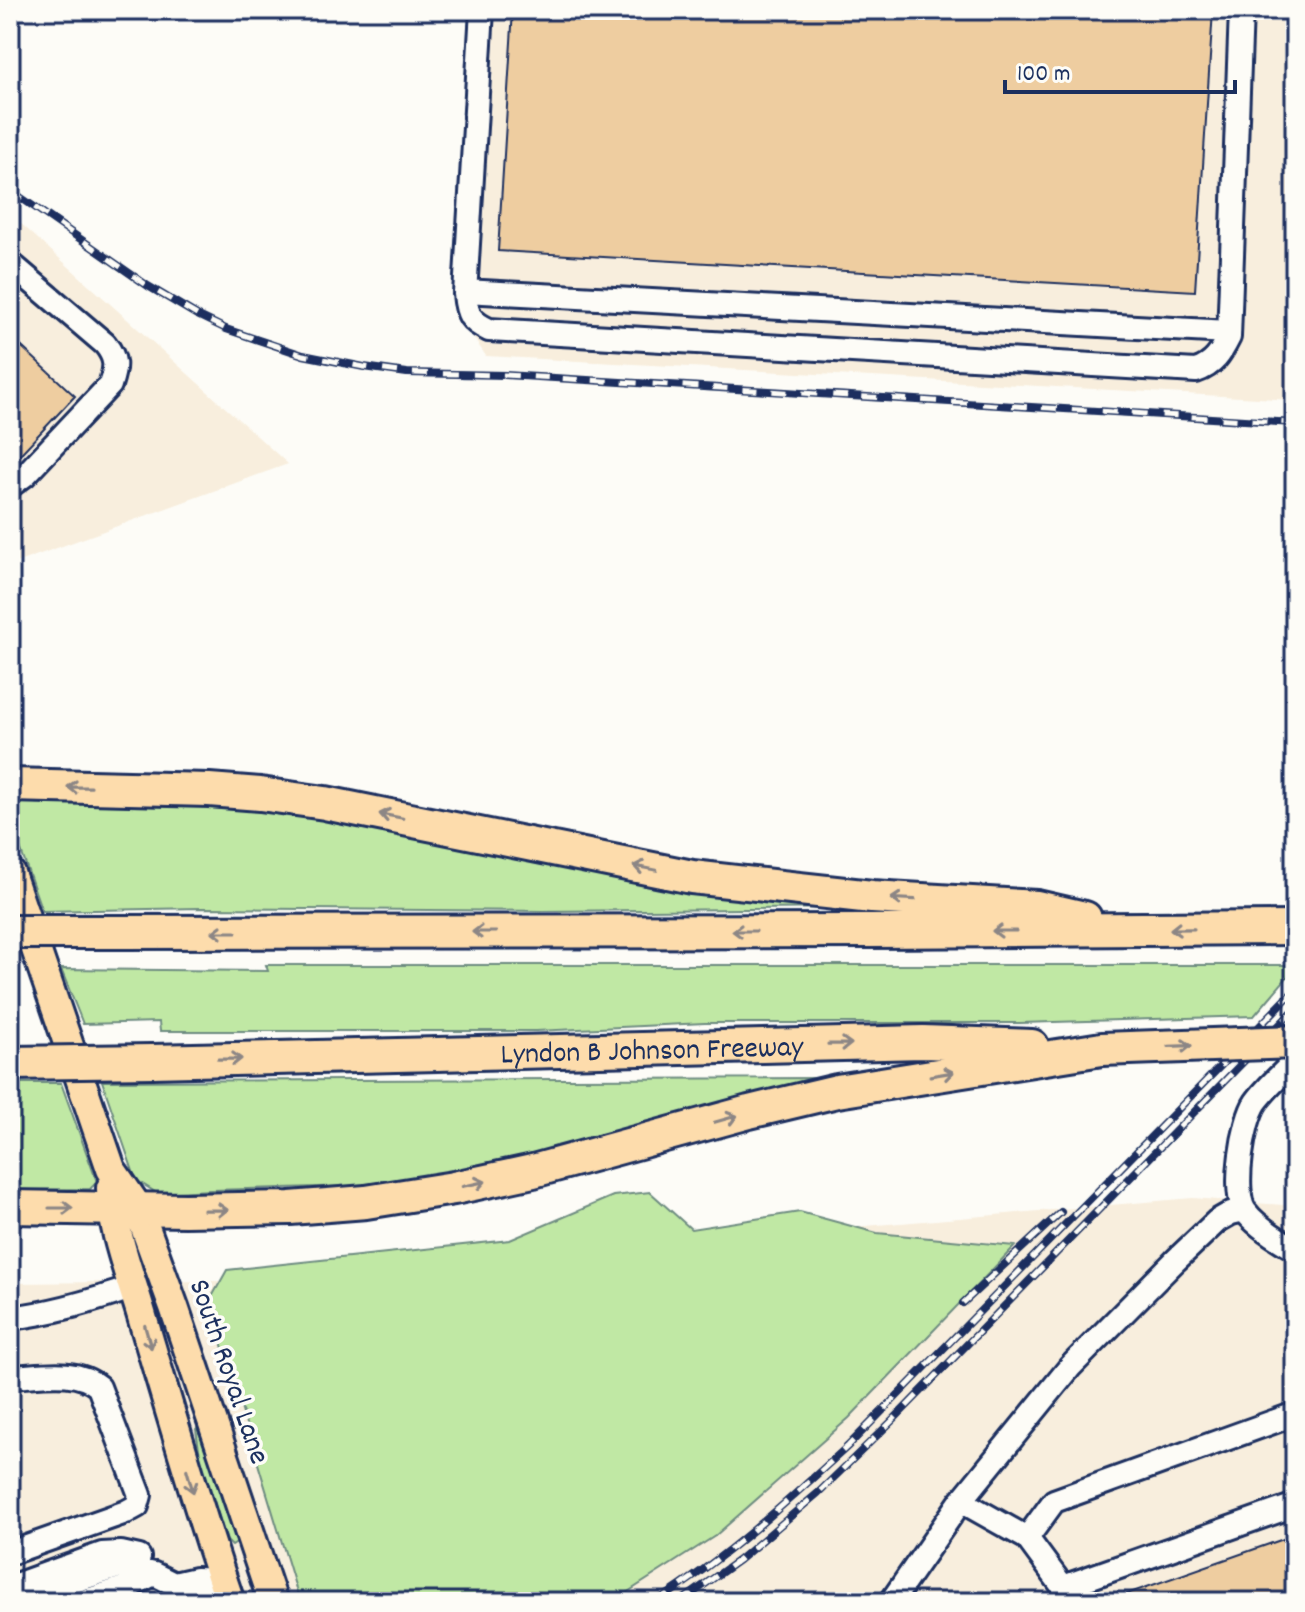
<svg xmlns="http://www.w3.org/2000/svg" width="1305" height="1612" viewBox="0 0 1305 1612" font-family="Dekko,sans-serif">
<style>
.built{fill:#f8eedd}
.green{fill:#c0e8a4;stroke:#6e8c81;stroke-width:2}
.building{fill:#eecda0;stroke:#1b2f5e;stroke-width:2}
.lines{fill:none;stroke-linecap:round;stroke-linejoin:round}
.minor-casing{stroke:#1b2f5e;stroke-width:28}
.major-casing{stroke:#1b2f5e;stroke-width:34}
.highway-casing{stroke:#1b2f5e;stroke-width:38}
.minor{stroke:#fdfcf7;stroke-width:22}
.major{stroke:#fddcac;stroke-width:28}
.highway{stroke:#fddcac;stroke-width:32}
.rail-casing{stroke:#1b2f5e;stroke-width:8}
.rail{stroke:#fdfcf7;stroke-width:5;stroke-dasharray:15;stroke-linecap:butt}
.highway-bridge-casing{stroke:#1b2f5e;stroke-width:38;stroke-linecap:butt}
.highway-bridge{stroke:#fddcac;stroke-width:32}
.oneway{stroke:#8c8685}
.labels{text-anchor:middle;stroke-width:7;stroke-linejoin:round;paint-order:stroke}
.street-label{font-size:30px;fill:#1b2f5e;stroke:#fdfcf7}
</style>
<rect width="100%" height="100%" fill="#fdfcf7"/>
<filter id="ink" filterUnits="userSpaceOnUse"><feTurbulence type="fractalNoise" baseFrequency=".0125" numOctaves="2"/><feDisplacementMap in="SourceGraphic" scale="16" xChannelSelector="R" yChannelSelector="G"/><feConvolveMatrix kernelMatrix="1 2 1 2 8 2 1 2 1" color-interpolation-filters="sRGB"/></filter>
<g filter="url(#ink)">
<!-- built -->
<path class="built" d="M473,10H1295V400L486,356L455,311Z
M10,215L18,221L288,464L10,565Z
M1193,1198L1295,1206V1602H10V1283L219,1281Z"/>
<!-- green -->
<path class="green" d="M28,799L293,805L842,908L543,911L201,908L42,911L12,825L13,808L20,802Z
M266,965H1295V968L1254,1016L1020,1023H705L536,1031H160L159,1022L83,1024L61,969L268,971Z
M825,1078L509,1165L391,1185L211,1190L157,1193L136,1180L102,1081Z
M10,1083H61L97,1182L90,1189L10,1190Z
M650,1192L691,1229L800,1212L877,1233L1015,1246L849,1418L715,1536L612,1602H300L209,1302L227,1270L510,1240L613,1196Z
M197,1428L214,1465L238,1542L232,1546L227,1541L201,1463L196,1429Z"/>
<!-- building -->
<path class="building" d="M513,10H1213L1195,291L498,251Z
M10,336L75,396L10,465Z
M1295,1535V1602H1123L1121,1596Z
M137,1592L141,1602H108Z"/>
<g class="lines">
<!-- minor casing -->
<g class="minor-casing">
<path id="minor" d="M482,10L465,294C467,315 470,321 489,330L1196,371C1214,365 1221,353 1229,337L1241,10
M10,263L105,344C117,359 116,367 110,385L25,475L10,486
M465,291L1229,332
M1295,1061C1282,1074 1267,1087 1256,1102C1243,1121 1232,1192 1245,1211C1256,1226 1279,1240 1295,1249
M10,1318C53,1313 93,1301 134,1287
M10,1377C39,1376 76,1367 99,1387L140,1495L137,1506L126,1512L10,1553
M961,1501L1027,1538L1063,1587L1295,1505
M1027,1538L1054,1501L1295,1414
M10,1587L102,1554L121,1553L139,1557
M22,1598L120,1566L154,1574L174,1584L196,1579L223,1580
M83,1602L130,1586L154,1574
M192,1602L204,1597L223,1580
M891,1602L961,1501L1070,1367L1175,1261L1217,1221L1231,1213L1244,1210"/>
</g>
<!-- major casing -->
<g class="major-casing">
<path id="major" d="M10,873L111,1169L138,1208L174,1307L273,1602
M111,1188C111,1228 132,1281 143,1320C171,1414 198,1509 230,1602"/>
</g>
<!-- highway casing -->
<g class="highway-casing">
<g id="highway">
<path d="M10,785L209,790L260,794L325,803L692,877L872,897L1037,907L1085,918"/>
<path d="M113,932L870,931L1295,928"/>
<path id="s1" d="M152,1061L923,1042L1032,1046"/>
<path d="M10,1207L185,1210L290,1208L366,1202L454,1188L533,1171L749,1112L837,1091L1102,1049"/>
</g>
</g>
<!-- minor -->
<use href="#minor" class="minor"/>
<!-- major -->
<use href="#major" class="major"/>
<!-- highway -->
<use href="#highway" class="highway"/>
<!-- rail casing -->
<g class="rail-casing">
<path id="rail" d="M10,190L148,286L197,315L226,329L303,355L364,367L407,373L505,375L1295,423
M963,1303L1061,1212
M656,1602C726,1558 788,1501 848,1446L1295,990
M680,1602L739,1560L818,1493L894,1419L1295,1009"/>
</g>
<!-- rail -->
<use href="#rail" class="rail"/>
<!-- highway-bridge casing -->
<g class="highway-bridge-casing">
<path id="highway-bridge" d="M10,932H113
M1102,1049L1295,1042
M10,1063L152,1061"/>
</g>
<!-- highway-bridge -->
<use href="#highway-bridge" class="highway-bridge"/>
</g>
<!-- one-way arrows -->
<defs><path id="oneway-shaft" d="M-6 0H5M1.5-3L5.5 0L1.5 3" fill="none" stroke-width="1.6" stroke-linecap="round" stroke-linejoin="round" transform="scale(2)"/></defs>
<g class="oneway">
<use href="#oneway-shaft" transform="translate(79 787) rotate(-179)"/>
<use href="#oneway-shaft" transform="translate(391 816) rotate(-169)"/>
<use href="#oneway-shaft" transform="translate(645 868) rotate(-169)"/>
<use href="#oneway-shaft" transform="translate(903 899) rotate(-177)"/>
<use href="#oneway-shaft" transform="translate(1182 929) rotate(179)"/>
<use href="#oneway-shaft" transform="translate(744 931) rotate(180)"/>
<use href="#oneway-shaft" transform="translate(1004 931) rotate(180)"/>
<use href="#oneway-shaft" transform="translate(224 932) rotate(180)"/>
<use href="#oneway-shaft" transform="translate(484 932) rotate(180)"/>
<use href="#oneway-shaft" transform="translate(840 1044) rotate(-1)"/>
<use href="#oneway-shaft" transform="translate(1180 1046) rotate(-2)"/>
<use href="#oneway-shaft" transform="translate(230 1059) rotate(-1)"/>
<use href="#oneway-shaft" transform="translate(942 1074) rotate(-9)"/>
<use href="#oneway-shaft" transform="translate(726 1119) rotate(-16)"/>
<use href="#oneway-shaft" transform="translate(474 1184) rotate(-12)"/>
<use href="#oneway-shaft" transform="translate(61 1208)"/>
<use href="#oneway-shaft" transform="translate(216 1210) rotate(-1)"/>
<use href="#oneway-shaft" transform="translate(148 1337) rotate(74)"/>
<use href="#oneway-shaft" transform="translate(190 1481) rotate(74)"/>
</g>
</g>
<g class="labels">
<!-- street labels -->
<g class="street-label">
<text dy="10" stroke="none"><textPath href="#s1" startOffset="500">Lyndon B Johnson Freeway</textPath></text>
<text transform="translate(231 1371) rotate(71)" y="10">South Royal Lane</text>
</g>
</g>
<!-- margin -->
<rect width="1305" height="1612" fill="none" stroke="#fdfcf7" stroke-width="40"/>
<rect x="20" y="20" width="1265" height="1572" fill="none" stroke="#1b2f5e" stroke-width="3" filter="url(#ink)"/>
<!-- scale -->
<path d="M1005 80v12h230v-12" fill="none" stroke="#1b2f5e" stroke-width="4"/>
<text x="1017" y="80" font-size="24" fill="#1b2f5e" stroke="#fdfcf7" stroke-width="6" paint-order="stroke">100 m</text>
</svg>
